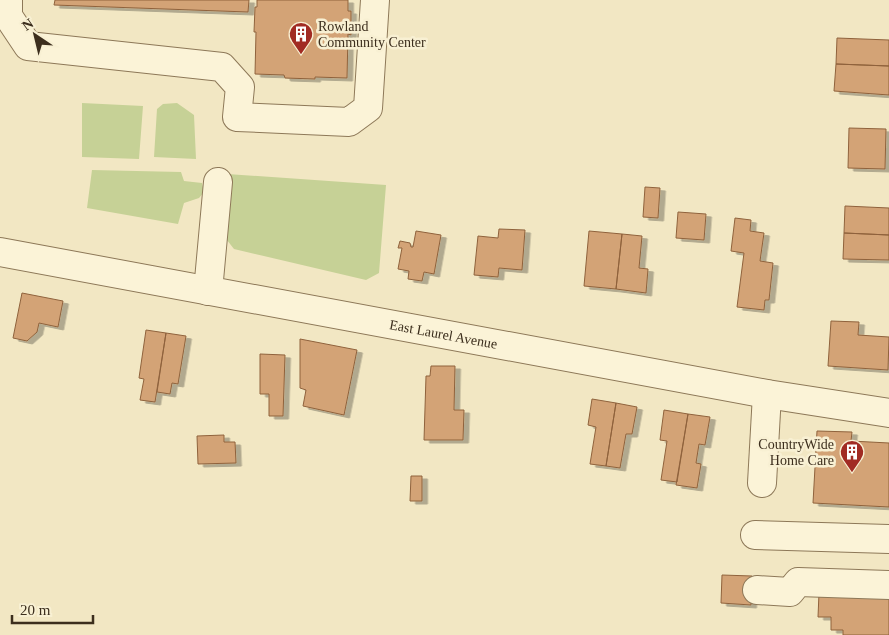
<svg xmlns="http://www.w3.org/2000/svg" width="889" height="635" viewBox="0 0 889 635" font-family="'Times New Roman',serif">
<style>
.green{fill:#c6d196}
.building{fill:#d3a376;stroke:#8f623c;filter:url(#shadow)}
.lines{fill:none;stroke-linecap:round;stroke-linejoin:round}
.minor-casing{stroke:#8d7858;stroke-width:30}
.minor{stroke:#fbf3d7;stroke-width:28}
.labels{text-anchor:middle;stroke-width:5;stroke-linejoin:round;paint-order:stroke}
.poi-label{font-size:14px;fill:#3c2e1d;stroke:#f8f0d3;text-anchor:start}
.street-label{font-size:14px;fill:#3c2e1d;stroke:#f8f0d3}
</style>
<defs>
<filter id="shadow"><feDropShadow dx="5.5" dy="3" stdDeviation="0" flood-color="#0004"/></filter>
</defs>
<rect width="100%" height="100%" fill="#f2e7c3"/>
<!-- green -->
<path class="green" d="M82,103L143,106L139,159L82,157Z
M177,103L194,115L196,159L154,157L157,109L163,104Z
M92,170L181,172L184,181L202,183L204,192L199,198L184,203L178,224L87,208Z
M227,174L386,185L379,273L366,280L234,249L223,235Z"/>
<!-- building -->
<path class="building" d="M55,0H249L248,12L54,5Z
M257,0H348V11H351V35L348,34L347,78L315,77V79L285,78L284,75L255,74L256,32H254L255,7H257Z
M837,38L889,40V66L836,64Z
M836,64L889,66V95L834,91Z
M849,128L886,129L885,169L848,168Z
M645,187L660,188L658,218L643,217Z
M845,206L889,208V235L844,233Z
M678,212L706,214L704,240L676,238Z
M735,218L751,220L750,231L764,233L760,261L773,263L769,300H765L764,310L737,307L744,253L731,251Z
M499,229L525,230L522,270L499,268L498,277L474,275L478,236L498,238Z
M416,231L441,235L434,274L424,272L422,281L408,279L409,271L398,269L402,248H398L400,241L410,243L411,247H413Z
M589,231L622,234L616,289L584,286Z
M844,233L889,235V260L843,259Z
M622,234L642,236L639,268L648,269L646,293L616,289Z
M22,293L63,301L58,327L39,323L37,332L27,341L13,338Z
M831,321L859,322L858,335L889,337L888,370L828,366Z
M146,330L166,333L155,402L140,400L144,379L139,378Z
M166,333L186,336L178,384L172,383L170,394L157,392Z
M300,339L357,350L344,415L303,406L306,390L300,388Z
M260,354L285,355L283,416H269V394H260Z
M431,366H455L454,410H464L463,440H424L426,376H430Z
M592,399L616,403L606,466L590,464L596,427L588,425Z
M616,403L637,407L632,434H626L620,468L606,466Z
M664,410L688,414L677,482L661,480L667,441L660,440Z
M688,414L710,417L705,445L699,444L696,463L701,464L697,488L676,485Z
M817,431L852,432L851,441L889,443V507L813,503Z
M224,435V442H235L236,463L198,464L197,436Z
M411,476H422V501H410Z
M722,575L752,576L751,605L721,603Z
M819,593L889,595V635H843V630H831V617H818Z"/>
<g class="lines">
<!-- minor casing -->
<g class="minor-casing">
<g id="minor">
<path d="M8,0V16L28,46L222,67L240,87L237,117L349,122L368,108L375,0"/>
<path id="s1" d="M0,252L767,394L889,413"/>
<path d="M208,291L218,182"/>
<path d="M762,483L767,394"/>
<path d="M755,535L889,539"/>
<path d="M757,590L790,592L798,582L889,585"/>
</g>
</g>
<!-- minor -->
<use href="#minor" class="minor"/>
</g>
<!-- icons -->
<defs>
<g id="building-pin" transform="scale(1.25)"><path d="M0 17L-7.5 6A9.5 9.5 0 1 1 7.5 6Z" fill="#a12b23" stroke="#f8f0d3"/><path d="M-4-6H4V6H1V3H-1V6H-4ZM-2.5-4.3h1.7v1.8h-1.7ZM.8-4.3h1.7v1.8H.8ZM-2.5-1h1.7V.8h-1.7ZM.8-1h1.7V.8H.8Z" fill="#fff"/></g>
</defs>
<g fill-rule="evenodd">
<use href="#building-pin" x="301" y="34"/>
<use href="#building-pin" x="852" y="452"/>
</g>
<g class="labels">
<!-- poi labels -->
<g class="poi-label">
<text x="318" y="31">Rowland<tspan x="318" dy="16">Community Center</tspan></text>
<text x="834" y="449" text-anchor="end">CountryWide<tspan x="834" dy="16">Home Care</tspan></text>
</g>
<!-- street labels -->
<g class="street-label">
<text dy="5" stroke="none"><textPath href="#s1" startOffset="451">East Laurel Avenue</textPath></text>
</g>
</g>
<!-- north arrow -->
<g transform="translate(35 35) rotate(325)" stroke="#f8f0d3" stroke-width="4" paint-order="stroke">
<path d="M0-4L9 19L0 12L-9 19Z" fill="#3c2e1d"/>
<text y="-8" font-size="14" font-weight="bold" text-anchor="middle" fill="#3c2e1d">N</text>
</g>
<!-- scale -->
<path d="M12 615v8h81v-8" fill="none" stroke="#3c2e1d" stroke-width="2.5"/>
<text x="20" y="615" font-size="15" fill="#3c2e1d" stroke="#f8f0d3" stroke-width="4" paint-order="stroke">20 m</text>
</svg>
